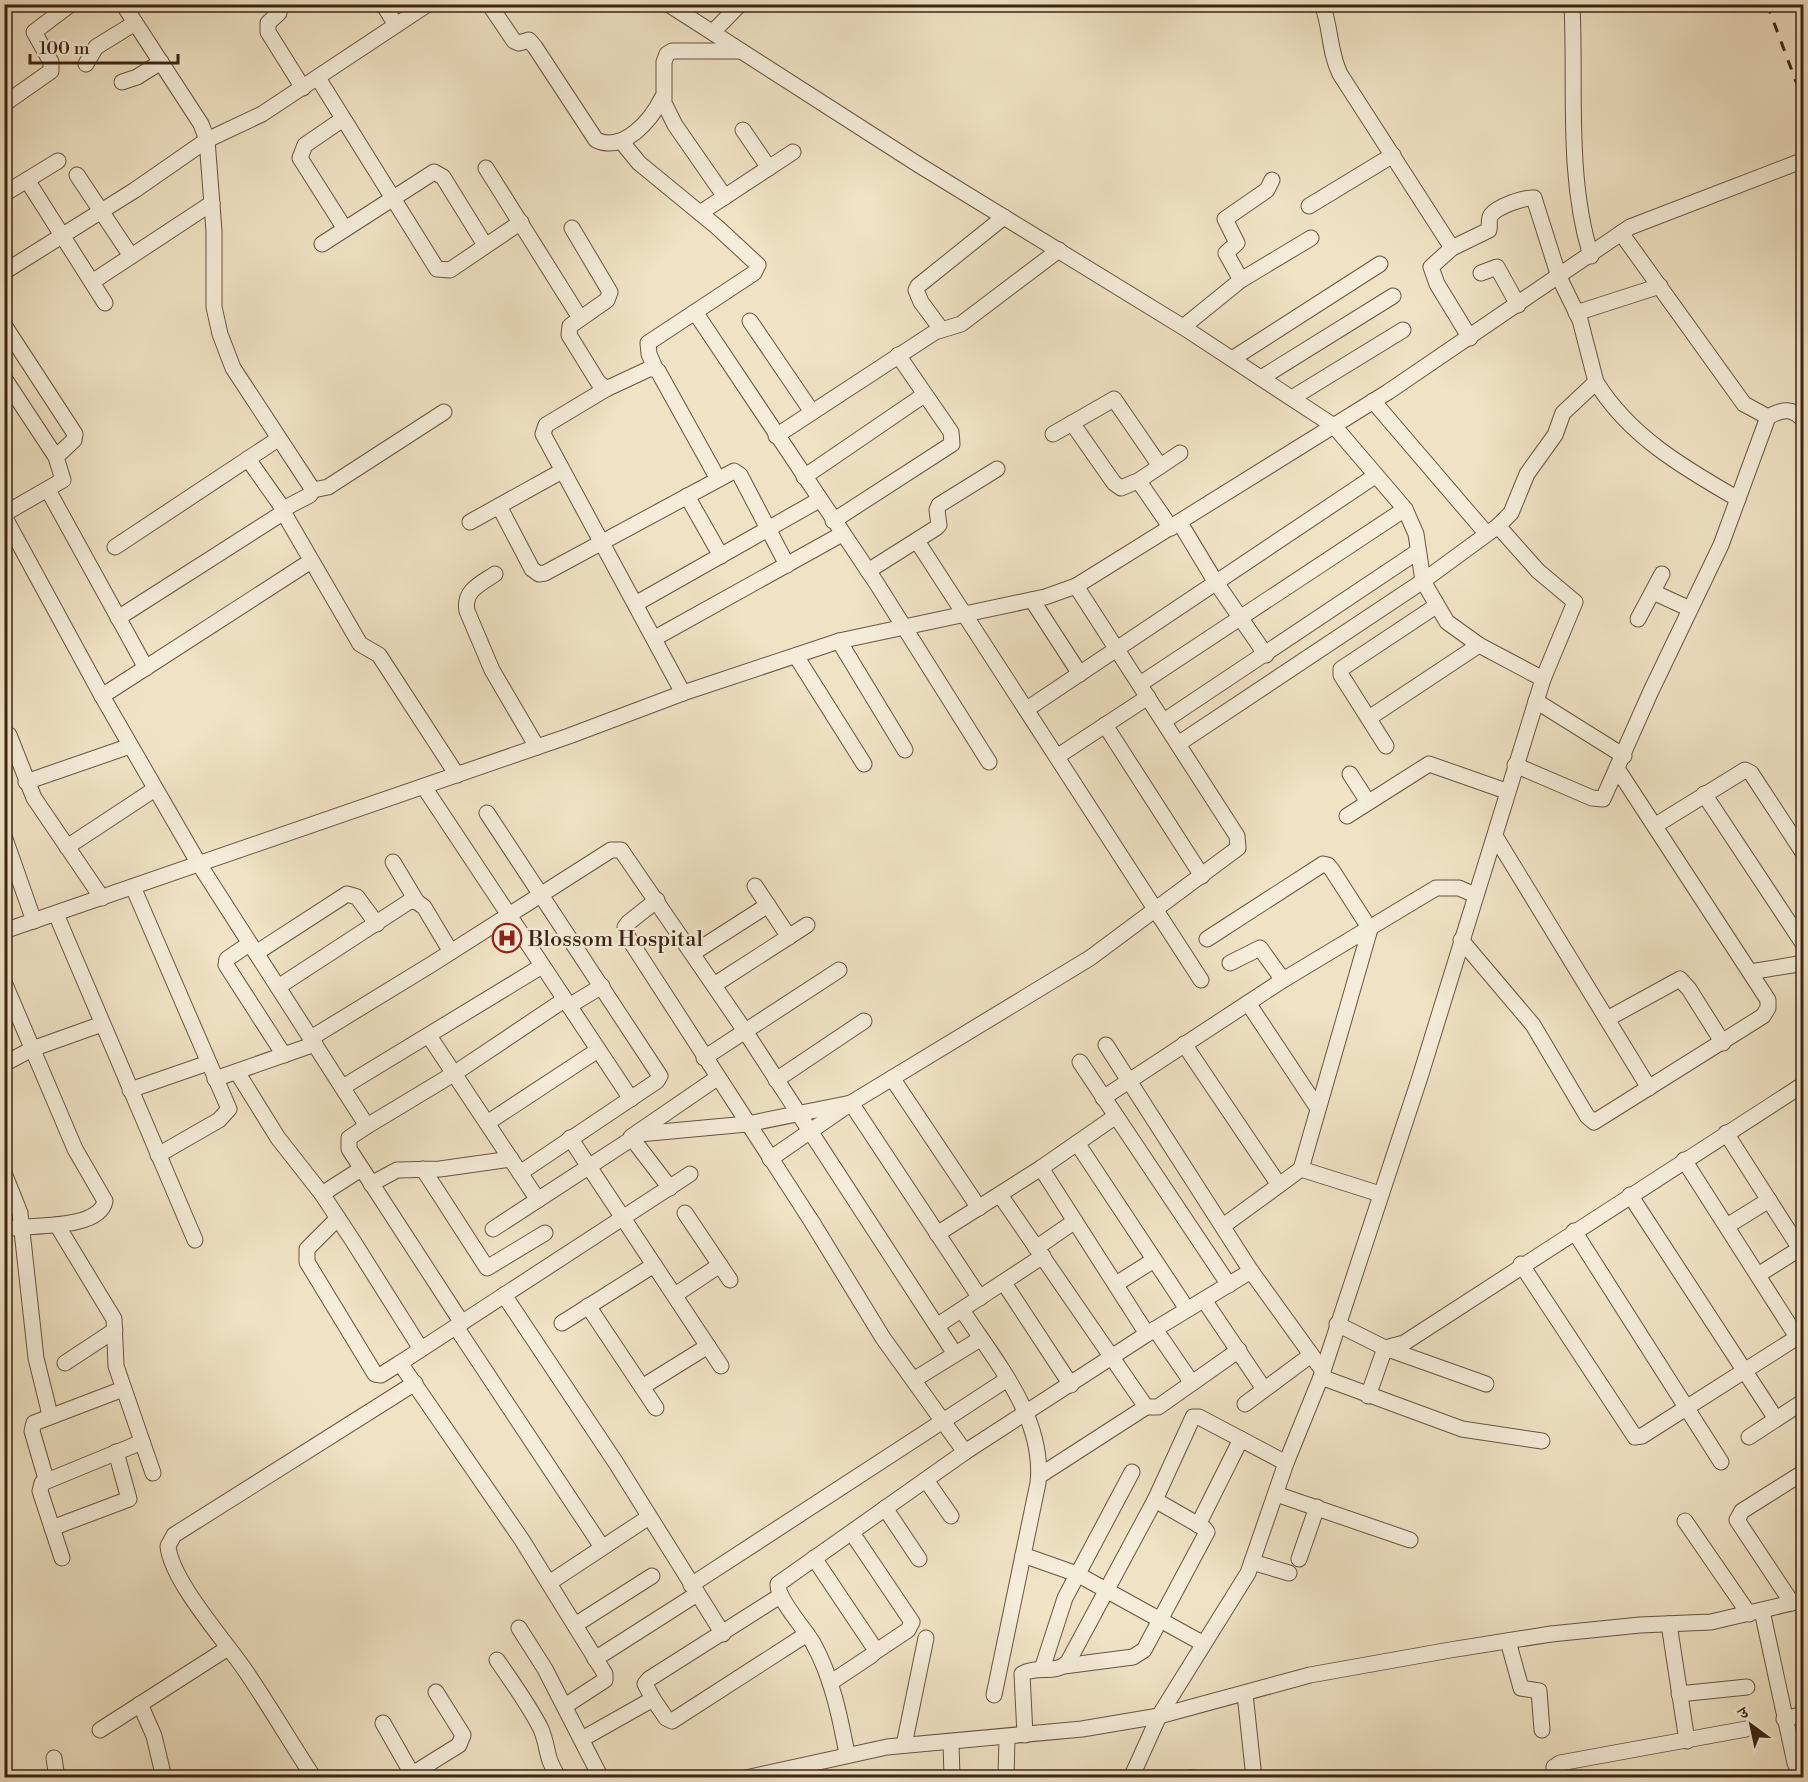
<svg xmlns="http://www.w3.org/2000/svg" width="1808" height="1782" viewBox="0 0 1808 1782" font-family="'Libre Bodoni','Noto Serif Devanagari',serif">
<rect width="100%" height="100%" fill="#f0e2c5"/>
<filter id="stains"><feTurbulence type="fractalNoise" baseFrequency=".00333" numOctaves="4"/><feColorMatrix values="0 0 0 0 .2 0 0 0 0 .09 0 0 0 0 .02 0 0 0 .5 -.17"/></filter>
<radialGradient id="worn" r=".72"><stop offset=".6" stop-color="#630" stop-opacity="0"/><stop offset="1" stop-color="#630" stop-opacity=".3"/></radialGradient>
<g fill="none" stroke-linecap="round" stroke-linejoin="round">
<g stroke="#685440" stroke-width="17">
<g id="minor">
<polyline points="123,4 201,124 207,140 214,231 214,307 220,334 233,368 313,490 310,495 285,508 285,515 360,644 379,655 457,775"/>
<polyline points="383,4 396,25"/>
<path d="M489 4 514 41 519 43 529 40 535 47 596 140C624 153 651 120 662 98"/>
<polyline points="668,4 919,165 1183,327 1334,426 1405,509 1416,534 1423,581 1447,622 1479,645 1543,679 1420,1077 1321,1377 1286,1463 1248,1573 1159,1716 1131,1778"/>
<path d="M1322 4C1331 27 1329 52 1340 74L1452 248"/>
<path d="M1572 4C1576 87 1566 176 1591 256"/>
<polyline points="279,13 268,23 268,32 303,88"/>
<polyline points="713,32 740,4"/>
<polyline points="86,64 96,47 135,23"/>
<polyline points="318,78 437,269 450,270 521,222"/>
<polyline points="122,82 137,77 161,62"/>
<polyline points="4,104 51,71 51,62 34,32 71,4"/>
<polyline points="343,119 305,145 300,158 345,229"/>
<polyline points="743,130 769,168"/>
<polyline points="621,141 639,163 717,227 758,265 754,273 648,343 649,354 655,368"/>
<polyline points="486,168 580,318"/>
<polyline points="77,175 131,256"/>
<polyline points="27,180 105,303"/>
<polyline points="4,194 58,161"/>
<polyline points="725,197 675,125 664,103 664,62 667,54 672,51 741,51"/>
<polyline points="1309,206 1393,155"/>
<polyline points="700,213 793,152"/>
<polyline points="572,228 610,292 607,300 570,326 569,335 598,382 606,389 651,368 658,371 718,479"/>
<polyline points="1621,233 1744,404 1768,417"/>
<polyline points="322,244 434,172 443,177 485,245"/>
<polyline points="4,272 135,190 207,140 262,114 428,4"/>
<polyline points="1481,273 1497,267 1518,305"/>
<polyline points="1241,280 1226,253 1237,243 1225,219 1267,190 1272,180"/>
<polyline points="92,282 212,203"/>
<polyline points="695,312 877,584 989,762"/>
<polyline points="1576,313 1660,286"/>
<polyline points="750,321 812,412"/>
<polyline points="4,325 75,434 74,440 56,457 63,480 4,514"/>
<polyline points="1183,327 1241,280 1311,238"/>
<polyline points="941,329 921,302 916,290 918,286 1004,217"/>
<path d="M1470 338 1437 284 1431 267 1452 248 1489 230C1490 225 1488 219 1491 215 1498 206 1525 197 1534 198L1559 277 1580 320 1596 382C1629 436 1684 468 1738 499"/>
<polyline points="1232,359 1380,264"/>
<polyline points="4,378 56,457"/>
<polyline points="1261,378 1393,296"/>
<polyline points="606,389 546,425 543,434 683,693"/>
<polyline points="1292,398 1403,330"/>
<polyline points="1373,401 1486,533"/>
<polyline points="1072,423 1114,483 1121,488 1135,482 1140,483 1171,528"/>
<polyline points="1053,434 1114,399 1160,466"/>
<polyline points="776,436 935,332 961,324 1059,250"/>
<polyline points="248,459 284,510"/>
<polyline points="804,477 924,395"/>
<polyline points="1138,481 1180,453"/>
<polyline points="48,490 146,668"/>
<polyline points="313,490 328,487 444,412"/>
<polyline points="687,496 721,556"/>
<polyline points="499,506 532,569 539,574 545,573 734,471 740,475 787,565"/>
<polyline points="4,516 102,696 311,561"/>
<polyline points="833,521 952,444 951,432 898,355"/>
<polyline points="470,522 562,471"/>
<polyline points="1180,523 1215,581 1266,655"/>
<polyline points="1498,526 1538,571 1575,602 1543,679"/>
<polyline points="917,541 1201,980"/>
<polyline points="115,547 278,439"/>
<polyline points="868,571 936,528 939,525 937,510 939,505 997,469"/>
<path d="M495 574C480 584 463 591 467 611L492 670 537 747"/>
<polyline points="1653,592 1690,609"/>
<polyline points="1032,600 1080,674"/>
<polyline points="637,603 819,500"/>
<polyline points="118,618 284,512"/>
<polyline points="1638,619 1662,574"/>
<polyline points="655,638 842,534"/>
<polyline points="839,641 905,750"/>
<polyline points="796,656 864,764"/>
<polyline points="1140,684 1405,509"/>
<polyline points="102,696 199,864 367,1126 455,1073 564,1000"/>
<polyline points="1536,701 1624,756"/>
<polyline points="1027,709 1375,476"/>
<polyline points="1369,718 1479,645"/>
<polyline points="1164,721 1417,552"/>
<polyline points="1105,725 1202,876"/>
<polyline points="9,735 34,798 102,898"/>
<polyline points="1178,744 1423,581 1498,526 1511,513 1527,474 1555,435 1563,413 1596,382"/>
<polyline points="1386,746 1341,675 1341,669 1436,606"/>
<polyline points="1058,756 1148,697"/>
<path d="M1515 765 1592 798 1603 799 1651 691 1721 545 1768 417C1782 409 1793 407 1804 421"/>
<polyline points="1350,774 1368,802"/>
<polyline points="26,782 130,746"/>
<polyline points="424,787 631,1099"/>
<polyline points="1704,794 1804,945"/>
<polyline points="487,813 660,1076 657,1081 520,1173"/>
<polyline points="1347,816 1429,764 1506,791"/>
<polyline points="1656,825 1745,770 1751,773 1804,854"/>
<polyline points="4,836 34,921"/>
<polyline points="1495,836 1649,1088"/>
<polyline points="67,847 155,789"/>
<polyline points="393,862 417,902"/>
<polyline points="755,886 789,937"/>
<polyline points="133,887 229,1109 219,1120 158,1155"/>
<path d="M657 900 628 923 625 927 629 939 812 1222 883 1338 965 1452 778 1584C777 1599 805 1629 813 1643 832 1677 840 1717 847 1754"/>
<polyline points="56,914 195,1240"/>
<polyline points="4,931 569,736 683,693 839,641 1045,597 1076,586 1388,392 1630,227 1804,160"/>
<polyline points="1207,939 1323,864 1328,865 1332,870 1370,929 1301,1169"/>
<polyline points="1461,940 1533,1025 1587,1116 1594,1122 1763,1016 1768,1008 1768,1000 1618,770"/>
<polyline points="249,944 227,959 226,965 284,1055"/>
<polyline points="256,953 347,894 357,897 377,924"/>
<polyline points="693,953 768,905"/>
<polyline points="1230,963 1260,948 1283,980"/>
<polyline points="1750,972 1804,963"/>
<path d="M4 982 75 1149 105 1201C99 1231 27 1224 4 1229"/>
<polyline points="714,985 807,925"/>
<polyline points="278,987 410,901 417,902 424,907 451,952"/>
<polyline points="1248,1003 1317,1107"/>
<polyline points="569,1006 602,986"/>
<polyline points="1607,1019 1680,979 1689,989 1723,1043"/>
<polyline points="429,1036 538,1200"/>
<polyline points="311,1038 432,964 611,850 621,850 745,1031 955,1354"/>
<polyline points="1184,1044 1279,1185"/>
<polyline points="1106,1045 1251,1271 1323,1371"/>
<polyline points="704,1058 839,970"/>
<polyline points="1080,1062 1229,1285"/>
<polyline points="4,1064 32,1049 102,1024"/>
<polyline points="237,1072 278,1138 322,1194 353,1241 421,1349"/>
<polyline points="892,1078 979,1208"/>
<polyline points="215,1079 315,1044"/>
<polyline points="776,1080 864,1021"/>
<polyline points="343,1087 542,966"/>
<polyline points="130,1090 208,1063"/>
<polyline points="1103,1098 1283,980 1436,888 1459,888 1475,895"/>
<polyline points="487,1123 598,1050"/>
<polyline points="367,1126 349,1138 349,1149 462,1323"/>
<polyline points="1726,1133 1804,1255"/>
<polyline points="570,1138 721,1366"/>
<polyline points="1077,1143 1187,1309"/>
<polyline points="770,1159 851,1103 1090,958 1238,848 1237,836 1076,586"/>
<polyline points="1684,1160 1797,1337"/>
<polyline points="1041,1168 1147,1334"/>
<polyline points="423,1169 487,1268 545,1233"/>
<polyline points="4,1173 20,1213 36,1358 50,1415"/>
<polyline points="371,1184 397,1170 440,1169 511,1159"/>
<polyline points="670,1188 631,1137 717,1078"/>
<polyline points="322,1194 361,1169"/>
<polyline points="1000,1195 1146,1407 1158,1407 1239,1350"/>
<polyline points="1630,1195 1776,1419"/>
<polyline points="685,1213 730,1280"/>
<polyline points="338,1218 307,1249 307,1262 375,1374 381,1375 400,1363"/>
<polyline points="57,1225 114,1319 116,1366 153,1473"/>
<polyline points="1223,1226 1301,1169 1380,1194"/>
<polyline points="1727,1226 1769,1200"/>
<polyline points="493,1229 639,1134 747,1124 851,1103 980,1298"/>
<polyline points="1574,1231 1721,1462"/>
<polyline points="937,1234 1041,1168 1116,1116"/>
<polyline points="1036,1248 1075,1221"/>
<polyline points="1521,1264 1635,1437 1642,1436 1804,1333"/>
<polyline points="1758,1275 1804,1246"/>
<polyline points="1004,1283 1071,1385"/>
<polyline points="1116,1284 1154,1260"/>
<polyline points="504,1295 616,1463 723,1634"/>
<polyline points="675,1295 720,1265"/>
<polyline points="1204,1300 1264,1389"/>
<polyline points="588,1306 656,1408"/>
<path d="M962 1310C995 1361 1045 1418 1038 1483L994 1695"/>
<polyline points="562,1323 654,1265"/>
<polyline points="1337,1324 1385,1348 1404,1343 1804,1084"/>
<polyline points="938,1325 1043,1256"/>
<polyline points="456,1327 602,1547"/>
<polyline points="1155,1329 1192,1383"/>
<polyline points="65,1363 115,1330"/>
<polyline points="1321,1377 1462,1429 1542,1441"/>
<polyline points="915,1379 980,1339"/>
<polyline points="642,1387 708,1346"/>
<polyline points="1368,1396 1385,1348 1486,1384"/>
<polyline points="1245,1404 1311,1355"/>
<polyline points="1749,1437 1804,1401"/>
<polyline points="965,1452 1147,1334 1251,1271"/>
<polyline points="1039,1476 1146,1407"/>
<polyline points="46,1479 32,1431 34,1423 123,1389"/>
<polyline points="926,1480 951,1516"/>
<polyline points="1276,1494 1410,1540"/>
<polyline points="885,1508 919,1559"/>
<polyline points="1685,1521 1749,1614"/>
<polyline points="1198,1525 1241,1439"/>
<polyline points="52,1528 129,1499 116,1452"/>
<polyline points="852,1533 912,1622 908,1630 875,1652"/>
<polyline points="1023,1555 1077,1574 1202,1643"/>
<polyline points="62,1558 40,1491 42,1483 142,1442"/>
<polyline points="814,1558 875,1649 872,1655 830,1683"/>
<polyline points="1299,1559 1317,1507"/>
<polyline points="1252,1562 1289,1573"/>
<polyline points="549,1583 649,1517"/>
<polyline points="691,1585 1006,1380"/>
<polyline points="1792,1603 1737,1520 1742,1511 1804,1472"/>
<polyline points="1762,1611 1795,1763 1802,1778"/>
<polyline points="1669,1624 1687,1741"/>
<polyline points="575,1625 652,1576"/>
<polyline points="519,1628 545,1669 601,1778"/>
<polyline points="1508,1641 1521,1688 1539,1691 1542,1730"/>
<polyline points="595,1659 697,1594"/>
<path d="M497 1660C512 1682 529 1705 541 1729 549 1748 545 1758 559 1778"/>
<polyline points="1064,1666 1133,1657 1144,1650 1207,1532 1204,1528 1155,1500"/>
<polyline points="1042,1669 1065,1598 1132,1472"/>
<polyline points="1245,1694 1254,1778"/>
<polyline points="1679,1694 1747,1687"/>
<polyline points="653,1699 666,1718 672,1721 807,1634"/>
<polyline points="140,1704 154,1736 164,1778"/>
<polyline points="565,1706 605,1680 605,1674 522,1540 400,1363 690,1174"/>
<polyline points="1784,1719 1804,1714"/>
<polyline points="383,1723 412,1774"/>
<polyline points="100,1730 228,1648"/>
<path d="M1025 1735 1022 1674C1036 1665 1056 1675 1068 1662L1155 1500 1193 1417H1199L1286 1463"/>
<polyline points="582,1739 653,1699 645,1684 649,1679 780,1596"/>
<polyline points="951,1742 952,1778"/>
<polyline points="904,1745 926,1638"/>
<polyline points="54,1758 57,1778"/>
<path d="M314 1778C291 1743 270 1707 247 1673 227 1643 171 1581 168 1546L174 1535 415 1383"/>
<polyline points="406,1778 459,1745 463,1735 436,1692"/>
<polyline points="746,1778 887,1747 1082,1729 1159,1716 1310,1675 1450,1650 1551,1634 1640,1625 1711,1622 1804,1600"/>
<polyline points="1006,1778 1007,1737"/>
<polyline points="1189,1778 1193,1778"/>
<polyline points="1555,1778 1554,1767 1560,1763 1746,1729"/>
</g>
</g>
<use href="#minor" stroke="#f5ecd9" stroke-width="15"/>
<polyline stroke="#3b2414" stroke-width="3" stroke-dasharray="10 10" stroke-linecap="butt" points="1767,4 1804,103"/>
</g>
<defs>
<g id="hospital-ring" transform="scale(1.5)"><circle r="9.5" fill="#f5ecd9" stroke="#8f2418" stroke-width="1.5"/><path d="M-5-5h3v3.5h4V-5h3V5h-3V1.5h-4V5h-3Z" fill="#8f2418"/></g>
</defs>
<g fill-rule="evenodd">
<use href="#hospital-ring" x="507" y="938"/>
</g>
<g text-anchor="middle" stroke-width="4.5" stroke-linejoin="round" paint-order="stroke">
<g font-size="22" fill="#3b2414" stroke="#f5ecd9" text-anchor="start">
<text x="528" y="946">Blossom Hospital</text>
</g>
</g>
<rect width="1808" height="1782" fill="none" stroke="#f0e2c5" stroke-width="24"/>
<rect x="6" y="6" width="1796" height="1770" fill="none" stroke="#3b2414" stroke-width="3"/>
<rect x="12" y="12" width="1784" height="1758" fill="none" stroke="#3b2414" stroke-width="1.5"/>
<g transform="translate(1751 1725) rotate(327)" stroke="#f5ecd9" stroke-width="4.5" paint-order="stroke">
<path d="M0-4.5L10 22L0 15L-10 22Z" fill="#3b2414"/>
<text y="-9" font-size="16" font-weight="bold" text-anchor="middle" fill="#3b2414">उ</text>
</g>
<path d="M30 54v9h148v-9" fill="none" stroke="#3b2414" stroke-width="3"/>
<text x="39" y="54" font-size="18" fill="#3b2414" stroke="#f5ecd9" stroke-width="4.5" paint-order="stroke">100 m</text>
<rect width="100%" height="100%" filter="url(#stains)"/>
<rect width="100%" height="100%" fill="url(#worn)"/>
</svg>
